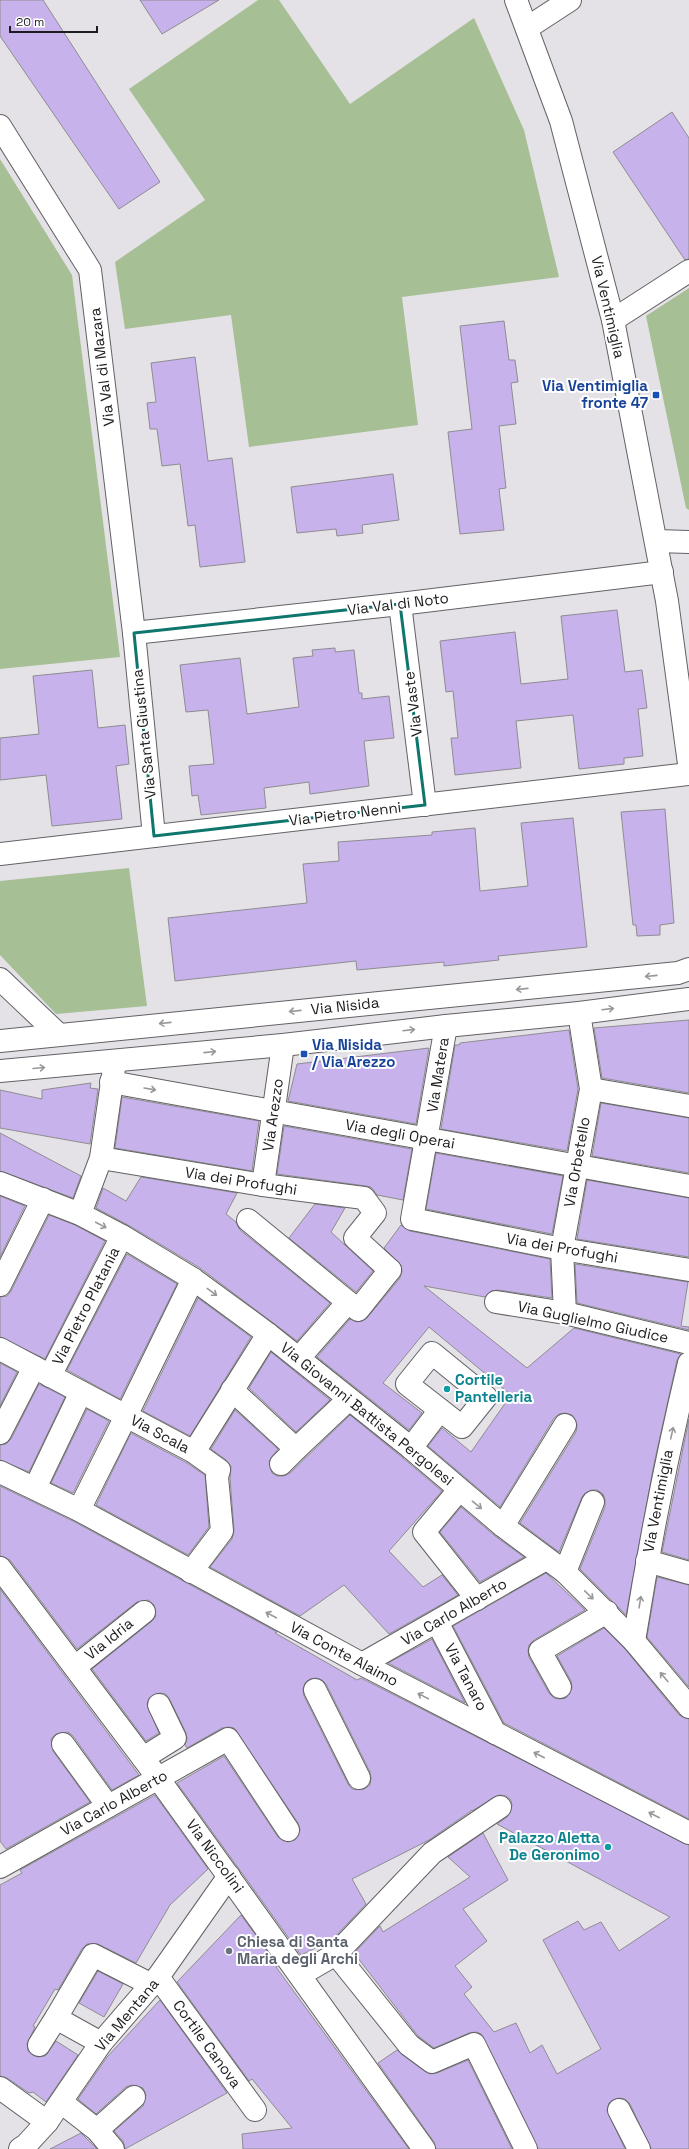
<svg xmlns="http://www.w3.org/2000/svg" width="689" height="2149" viewBox="0 0 689 2149" font-family="'Space Grotesk',sans-serif">
<rect width="100%" height="100%" fill="#e4e2e7"/>
<g fill="#a7bf94">
<polygon points="258,0 279,0 350,104 474,18 524,130 559,277 402,297 418,425 249,447 231,315 125,329 115,262 205,200 129,89"/>
<polygon points="0,159 72,275 120,657 0,669"/>
<polygon points="689,288 689,510 686,508 646,316"/>
<polygon points="129,868 147,1006 56,1014 0,955 0,881"/>
</g>
<g fill="#c8b2ec" stroke="#8e8c91" fill-rule="evenodd">
<polygon points="0,0 43,0 160,182 119,209 0,36"/>
<polygon points="140,0 219,0 162,34"/>
<polygon points="672,112 689,138 689,259 685,260 613,152"/>
<polygon points="504,321 509,360 515,360 518,382 511,383 516,424 499,426 506,488 499,489 504,530 460,534 448,432 472,429 460,326"/>
<polygon points="195,357 208,461 232,458 245,562 200,567 195,525 188,526 180,464 162,466 157,429 150,429 147,403 156,402 151,363"/>
<polygon points="393,474 399,520 362,525 363,533 337,536 336,529 297,533 291,487"/>
<polygon points="617,610 625,672 642,670 647,708 638,709 643,756 624,758 624,764 579,769 573,715 516,721 521,768 455,775 451,738 458,738 453,691 446,692 440,641 515,632 521,684 568,679 561,616"/>
<polygon points="335,648 335,652 354,650 359,693 362,693 362,699 389,696 394,738 364,741 369,786 310,794 309,782 264,788 266,808 201,815 198,795 192,796 189,766 214,764 208,710 186,712 180,665 240,658 247,714 299,707 293,658 313,656 312,650"/>
<polygon points="92,670 98,728 125,725 129,764 116,766 122,819 52,826 46,775 0,780 0,738 39,734 33,676"/>
<polygon points="665,809 674,923 660,925 660,935 637,936 636,925 633,925 621,812"/>
<polygon points="573,818 587,947 498,956 499,960 444,966 444,962 357,970 356,961 175,981 168,918 307,903 303,864 339,861 338,842 432,835 432,832 475,828 480,891 528,886 521,823"/>
<polygon points="689,1020 689,1093 602,1078 594,1028"/>
<polygon points="569,1030 578,1089 567,1151 441,1129 455,1045 459,1045 460,1043"/>
<polygon points="429,1048 416,1124 288,1101 297,1064"/>
<polygon points="91,1083 90,1088 98,1089 90,1144 0,1128 0,1090 42,1099 42,1090"/>
<polygon points="122,1097 259,1121 252,1171 115,1148"/>
<polygon points="601,1103 689,1118 689,1173 592,1156"/>
<polygon points="284,1126 412,1149 403,1200 377,1195 371,1187 366,1186 277,1174"/>
<polygon points="0,1133 81,1176 73,1198 0,1171"/>
<polygon points="436,1153 563,1176 552,1234 426,1209"/>
<polygon points="141,1177 237,1193 226,1214 236,1222 240,1230 330,1303 297,1341 200,1268 128,1225 96,1208 103,1188 126,1201"/>
<polygon points="587,1180 689,1198 689,1257 577,1239"/>
<polygon points="0,1196 25,1206 0,1257"/>
<polygon points="315,1204 345,1208 331,1232 373,1271 356,1292 289,1238"/>
<polygon points="49,1215 75,1225 105,1241 45,1359 0,1337 0,1297 7,1296 11,1291"/>
<polygon points="401,1225 410,1231 550,1259 552,1298 498,1290 491,1291 485,1297 424,1286 527,1368 574,1328 681,1354 677,1360 654,1464 626,1615 580,1569 605,1507 605,1500 603,1494 597,1490 591,1490 582,1497 559,1552 520,1523 576,1432 577,1425 572,1415 565,1413 559,1414 554,1418 500,1507 428,1446 442,1428 471,1452 511,1395 429,1327 383,1383 422,1413 409,1430 317,1357 350,1319 357,1322 367,1318 400,1278 402,1271 401,1265 384,1248"/>
<polygon points="127,1254 177,1284 120,1399 67,1370"/>
<polygon points="575,1264 688,1282 681,1326 689,1327 689,1330 577,1303"/>
<polygon points="198,1298 251,1337 190,1436 143,1411"/>
<polygon points="271,1352 330,1400 296,1432 249,1388"/>
<polygon points="0,1363 17,1372 0,1406"/>
<polygon points="39,1384 65,1397 29,1472 0,1460 0,1445 6,1444 11,1439"/>
<polygon points="87,1409 109,1421 73,1493 51,1483"/>
<polygon points="235,1410 278,1449 269,1461 272,1473 277,1476 284,1476 290,1473 350,1415 403,1458 442,1491 389,1551 423,1587 442,1575 458,1595 389,1634 344,1585 300,1616 210,1567 232,1539 234,1530 230,1478 231,1466 226,1460 211,1449"/>
<polygon points="689,1419 689,1560 662,1552"/>
<polygon points="131,1433 187,1463 205,1475 209,1527 188,1555 96,1505"/>
<path d="M0 1486 73 1521 277 1632 275 1633 357 1680 361 1678 689 1845V2149H651L630 2104 625 2099 619 2098 609 2103 607 2110 625 2149H538L481 2034 476 2032 469 2033 434 2048 418 2036 354 1953 380 1926 383 1932 470 1877 448 1857 483 1833 508 1880 463 1909 487 1941 455 1966 472 1987 464 1994 494 2032 516 2023 530 2053 542 2045 557 2074 601 2049 543 1940 578 1921 584 1930 601 1922 619 1951 670 1917 497 1824 507 1817 512 1806 511 1800 506 1796 499 1795 472 1811 471 1810V1811L429 1840 352 1879 366 1904 332 1940 301 1955 177 1783 224 1756 278 1837 288 1842 295 1840 300 1830 298 1823 234 1728 228 1727 222 1728 187 1748 185 1745 187 1739 186 1733 170 1700 166 1694 160 1693 149 1698 147 1704 159 1733 146 1741 92 1669 152 1621 156 1616 154 1605 148 1600 137 1602 77 1649 10 1560 0 1556ZM316 1678 322 1680 326 1684 370 1772 371 1778 370 1785 364 1789H352L348 1784 304 1696 303 1689 305 1683 310 1679Z"/>
<polygon points="461,1507 495,1536 524,1557 480,1582 440,1532"/>
<polygon points="546,1573 585,1610 534,1640 529,1645 528,1651 529,1657 549,1693 554,1698 560,1699 566,1698 572,1688 571,1681 557,1656 604,1628 625,1649 679,1715 689,1719 689,1819 504,1723 453,1626"/>
<polygon points="657,1577 689,1585 689,1687 647,1637"/>
<polygon points="0,1589 139,1775 112,1790 73,1736 68,1732 56,1734 51,1739 53,1751 90,1802 6,1849 0,1841"/>
<polygon points="432,1639 465,1703 388,1663"/>
<polygon points="155,1795 208,1869 170,1905 136,1963 98,1944 87,1944 82,1949 58,1990 55,1989 33,2026 35,2027 27,2044 28,2051 38,2057 45,2056 56,2041 78,2055 46,2102 33,2092 29,2093 7,2078 0,2076 0,1885 22,1873 20,1870"/>
<polygon points="241,1915 278,1966 276,1967 409,2149 243,2149 242,2134 292,2128 252,2079 249,2081 177,1982"/>
<polygon points="98,1971 123,1984 104,2017 79,2003"/>
<polygon points="160,2000 227,2093 125,2149 123,2141 114,2131 143,2106 146,2095 143,2088 132,2085 126,2087 96,2114 78,2099 107,2057"/>
<polygon points="397,2050 430,2074 437,2073 468,2060 512,2149 436,2149 434,2142 378,2063"/>
<polygon points="81,2133 97,2149 50,2149"/>
</g>
<g fill="none" stroke-linecap="round" stroke-linejoin="round">
<g stroke="#626165" stroke-width="24">
<g id="pedestrian">
<polyline points="263,1185 364,1198 375,1213 355,1238 390,1270"/>
<polyline points="35,1488 81,1392"/>
<polyline points="79,1510 126,1416"/>
<polyline points="315,1690 359,1778"/>
</g>
</g>
<g stroke="#626165" stroke-width="24">
<g id="minor">
<polyline points="527,28 570,0"/>
<polyline points="0,126 90,270 134,633 154,836"/>
<polyline points="613,320 689,271"/>
<polyline points="656,541 689,542"/>
<polyline points="400,604 425,805"/>
<polyline points="134,633 400,604 662,572"/>
<polyline points="0,854 689,774"/>
<polyline points="0,979 58,1034"/>
<polyline points="446,1026 412,1219 562,1249 689,1270"/>
<polyline points="111,1082 689,1186"/>
<polyline points="591,1089 689,1106"/>
<polyline points="101,1158 263,1185 283,1045"/>
<polyline points="0,1183 80,1214 122,1236 193,1279 268,1334 411,1448 503,1526 565,1572 634,1641 689,1707"/>
<polyline points="80,1214 101,1158 114,1068"/>
<polyline points="248,1220 348,1302"/>
<polyline points="0,1285 43,1199"/>
<polyline points="496,1302 565,1313 689,1343"/>
<polyline points="565,1313 562,1249 591,1089 579,1013"/>
<polyline points="0,1349 194,1452 219,1470 217,1477 222,1531 191,1572"/>
<polygon points="432,1353 486,1397 462,1427 407,1384"/>
<polyline points="299,1358 348,1302 358,1310 390,1270"/>
<polyline points="50,1376 122,1236"/>
<polyline points="232,1390 296,1449 349,1399"/>
<polyline points="126,1416 193,1279"/>
<polyline points="0,1433 34,1367"/>
<polyline points="411,1448 440,1410"/>
<polyline points="194,1452 268,1334"/>
<polyline points="281,1464 296,1449"/>
<polyline points="459,1490 424,1532 477,1599"/>
<polyline points="503,1526 565,1425"/>
<polyline points="647,1561 689,1573"/>
<polyline points="565,1572 593,1502"/>
<polyline points="437,1622 495,1733"/>
<path d="M634 1641C649 1547 667 1455 689 1363"/>
<polyline points="362,1664 546,1559"/>
<polyline points="75,1667 144,1612"/>
<polyline points="560,1687 540,1651 607,1612"/>
<polyline points="63,1744 108,1806"/>
<polyline points="143,1758 175,1738 159,1705"/>
<polyline points="0,1867 228,1739 288,1830"/>
<polyline points="336,1954 409,2045 432,2062 474,2044 526,2149"/>
<polyline points="300,1975 336,1954 432,1853 500,1807"/>
<polyline points="158,1977 255,2110"/>
<polyline points="101,2043 56,2018 93,1955 152,1985"/>
<polyline points="39,2045 56,2018"/>
<polyline points="0,2088 47,2122"/>
<polyline points="61,2102 97,2130 113,2149"/>
<polyline points="619,2110 639,2149"/>
<polyline points="97,2130 134,2097"/>
<polyline points="20,2149 26,2145 47,2122 101,2043 158,1977 229,1876"/>
</g>
</g>
<g stroke="#626165" stroke-width="24">
<polyline id="tertiary" points="0,1568 158,1778 424,2149"/>
</g>
<g stroke="#626165" stroke-width="24">
<g id="secondary">
<polyline points="516,0 561,121 613,320 667,601 689,764"/>
<polyline points="0,1041 678,973 689,969"/>
<polyline points="0,1071 283,1045 446,1026 579,1013 689,999"/>
<polyline points="0,1472 79,1510 362,1664 689,1833"/>
</g>
</g>
<use href="#pedestrian" stroke="#fff" stroke-width="22"/>
<use href="#minor" stroke="#fff" stroke-width="22"/>
<use href="#tertiary" stroke="#fff" stroke-width="22"/>
<use href="#secondary" stroke="#fff" stroke-width="22"/>
</g>
<defs><path id="oneway-shaft" d="M-6 0H5M1.5-3L5.5 0L1.5 3" fill="none" stroke-width="1.6" stroke-linecap="round" stroke-linejoin="round"/></defs>
<g stroke="#999899">
<use href="#oneway-shaft" transform="translate(651 976) rotate(174)"/>
<use href="#oneway-shaft" transform="translate(522 989) rotate(174)"/>
<use href="#oneway-shaft" transform="translate(608 1009) rotate(-7)"/>
<use href="#oneway-shaft" transform="translate(295 1011) rotate(174)"/>
<use href="#oneway-shaft" transform="translate(165 1023) rotate(174)"/>
<use href="#oneway-shaft" transform="translate(409 1030) rotate(-7)"/>
<use href="#oneway-shaft" transform="translate(210 1052) rotate(-6)"/>
<use href="#oneway-shaft" transform="translate(39 1068) rotate(-5)"/>
<use href="#oneway-shaft" transform="translate(150 1089) rotate(10)"/>
<use href="#oneway-shaft" transform="translate(101 1225) rotate(28)"/>
<use href="#oneway-shaft" transform="translate(212 1292) rotate(36)"/>
<use href="#oneway-shaft" transform="translate(672 1433) rotate(-77)"/>
<use href="#oneway-shaft" transform="translate(477 1505) rotate(39)"/>
<use href="#oneway-shaft" transform="translate(589 1595) rotate(44)"/>
<use href="#oneway-shaft" transform="translate(640 1602) rotate(-81)"/>
<use href="#oneway-shaft" transform="translate(271 1615) rotate(-152)"/>
<use href="#oneway-shaft" transform="translate(664 1677) rotate(-130)"/>
<use href="#oneway-shaft" transform="translate(423 1696) rotate(-152)"/>
<use href="#oneway-shaft" transform="translate(539 1755) rotate(-153)"/>
<use href="#oneway-shaft" transform="translate(654 1815) rotate(-153)"/>
</g>
<path fill="none" stroke="#0f766e" stroke-width="3" stroke-linejoin="round" d="M400 604 425 805 154 836 134 633Z"/>
<g fill="#1a4fb4" stroke="#fff" stroke-width="1.5">
<rect x="652" y="391" width="8" height="8" rx="2"/>
<rect x="300" y="1050" width="8" height="8" rx="2"/>
</g>
<g fill="#0f9aa8" stroke="#fff" stroke-width="1.5">
<circle cx="447" cy="1389" r="4"/>
<circle cx="608" cy="1847" r="4"/>
</g>
<circle fill="#6b7280" stroke="#fff" stroke-width="1.5" cx="229" cy="1951" r="4"/>
<g text-anchor="middle" stroke-width="4" stroke-linejoin="round" paint-order="stroke">
<g font-size="15" fill="#1c1b1d" stroke="#fff">
<text transform="translate(608 307) rotate(77)" y="5">Via Ventimiglia</text>
<text transform="translate(102 367) rotate(-97)" y="5">Via Val di Mazara</text>
<text transform="translate(398 604) rotate(-7)" y="5">Via Val di Noto</text>
<text transform="translate(413 704) rotate(-97)" y="5">Via Vaste</text>
<text transform="translate(144 734) rotate(-96)" y="5">Via Santa Giustina</text>
<text transform="translate(345 814) rotate(-7)" y="5">Via Pietro Nenni</text>
<text transform="translate(345 1006) rotate(-6)" y="5">Via Nisida</text>
<text transform="translate(438 1075) rotate(-81)" y="5">Via Matera</text>
<text transform="translate(273 1115) rotate(-82)" y="5">Via Arezzo</text>
<text transform="translate(400 1134) rotate(10)" y="5">Via degli Operai</text>
<text transform="translate(577 1162) rotate(-80)" y="5">Via Orbetello</text>
<text transform="translate(241 1181) rotate(9)" y="5">Via dei Profughi</text>
<text transform="translate(562 1248) rotate(10)" y="5">Via dei Profughi</text>
<text transform="translate(86 1306) rotate(-63)" y="5">Via Pietro Platania</text>
<text transform="translate(593 1322) rotate(12)" y="5">Via Guglielmo Giudice</text>
<text transform="translate(367 1414) rotate(39)" y="5">Via Giovanni Battista Pergolesi</text>
<text transform="translate(160 1434) rotate(28)" y="5">Via Scala</text>
<text transform="translate(658 1501) rotate(-79)" y="5">Via Ventimiglia</text>
<text transform="translate(454 1612) rotate(-30)" y="5">Via Carlo Alberto</text>
<text transform="translate(109 1639) rotate(-39)" y="5">Via Idria</text>
<text transform="translate(344 1654) rotate(28)" y="5">Via Conte Alaimo</text>
<text transform="translate(466 1677) rotate(62)" y="5">Via Tanaro</text>
<text transform="translate(114 1803) rotate(-29)" y="5">Via Carlo Alberto</text>
<text transform="translate(215 1856) rotate(54)" y="5">Via Niccolini</text>
<text transform="translate(127 2015) rotate(-50)" y="5">Via Mentana</text>
<text transform="translate(207 2044) rotate(54)" y="5">Cortile Canova</text>
</g>
<g font-size="15" font-weight="bold" fill="#164399" stroke="#fff" text-anchor="end">
<text x="648" y="391">Via Ventimiglia<tspan x="648" dy="17">fronte 47</tspan></text>
<text x="312" y="1050" text-anchor="start">Via Nisida<tspan x="312" dy="17">/ Via Arezzo</tspan></text>
</g>
<g font-size="15" font-weight="bold" fill="#0d838f" stroke="#fff" text-anchor="start">
<text x="455" y="1385">Cortile<tspan x="455" dy="17">Pantelleria</tspan></text>
<text x="600" y="1843" text-anchor="end">Palazzo Aletta<tspan x="600" dy="17">De Geronimo</tspan></text>
</g>
<g font-size="15" font-weight="bold" fill="#5b616d" stroke="#fff" text-anchor="start">
<text x="237" y="1947">Chiesa di Santa<tspan x="237" dy="17">Maria degli Archi</tspan></text>
</g>
</g>
<path d="M10 26v6h87v-6" fill="none" stroke="#1c1b1d" stroke-width="2"/>
<text x="16" y="26" font-size="12" fill="#1c1b1d" stroke="#ffffff" stroke-width="3" paint-order="stroke">20 m</text>
</svg>
